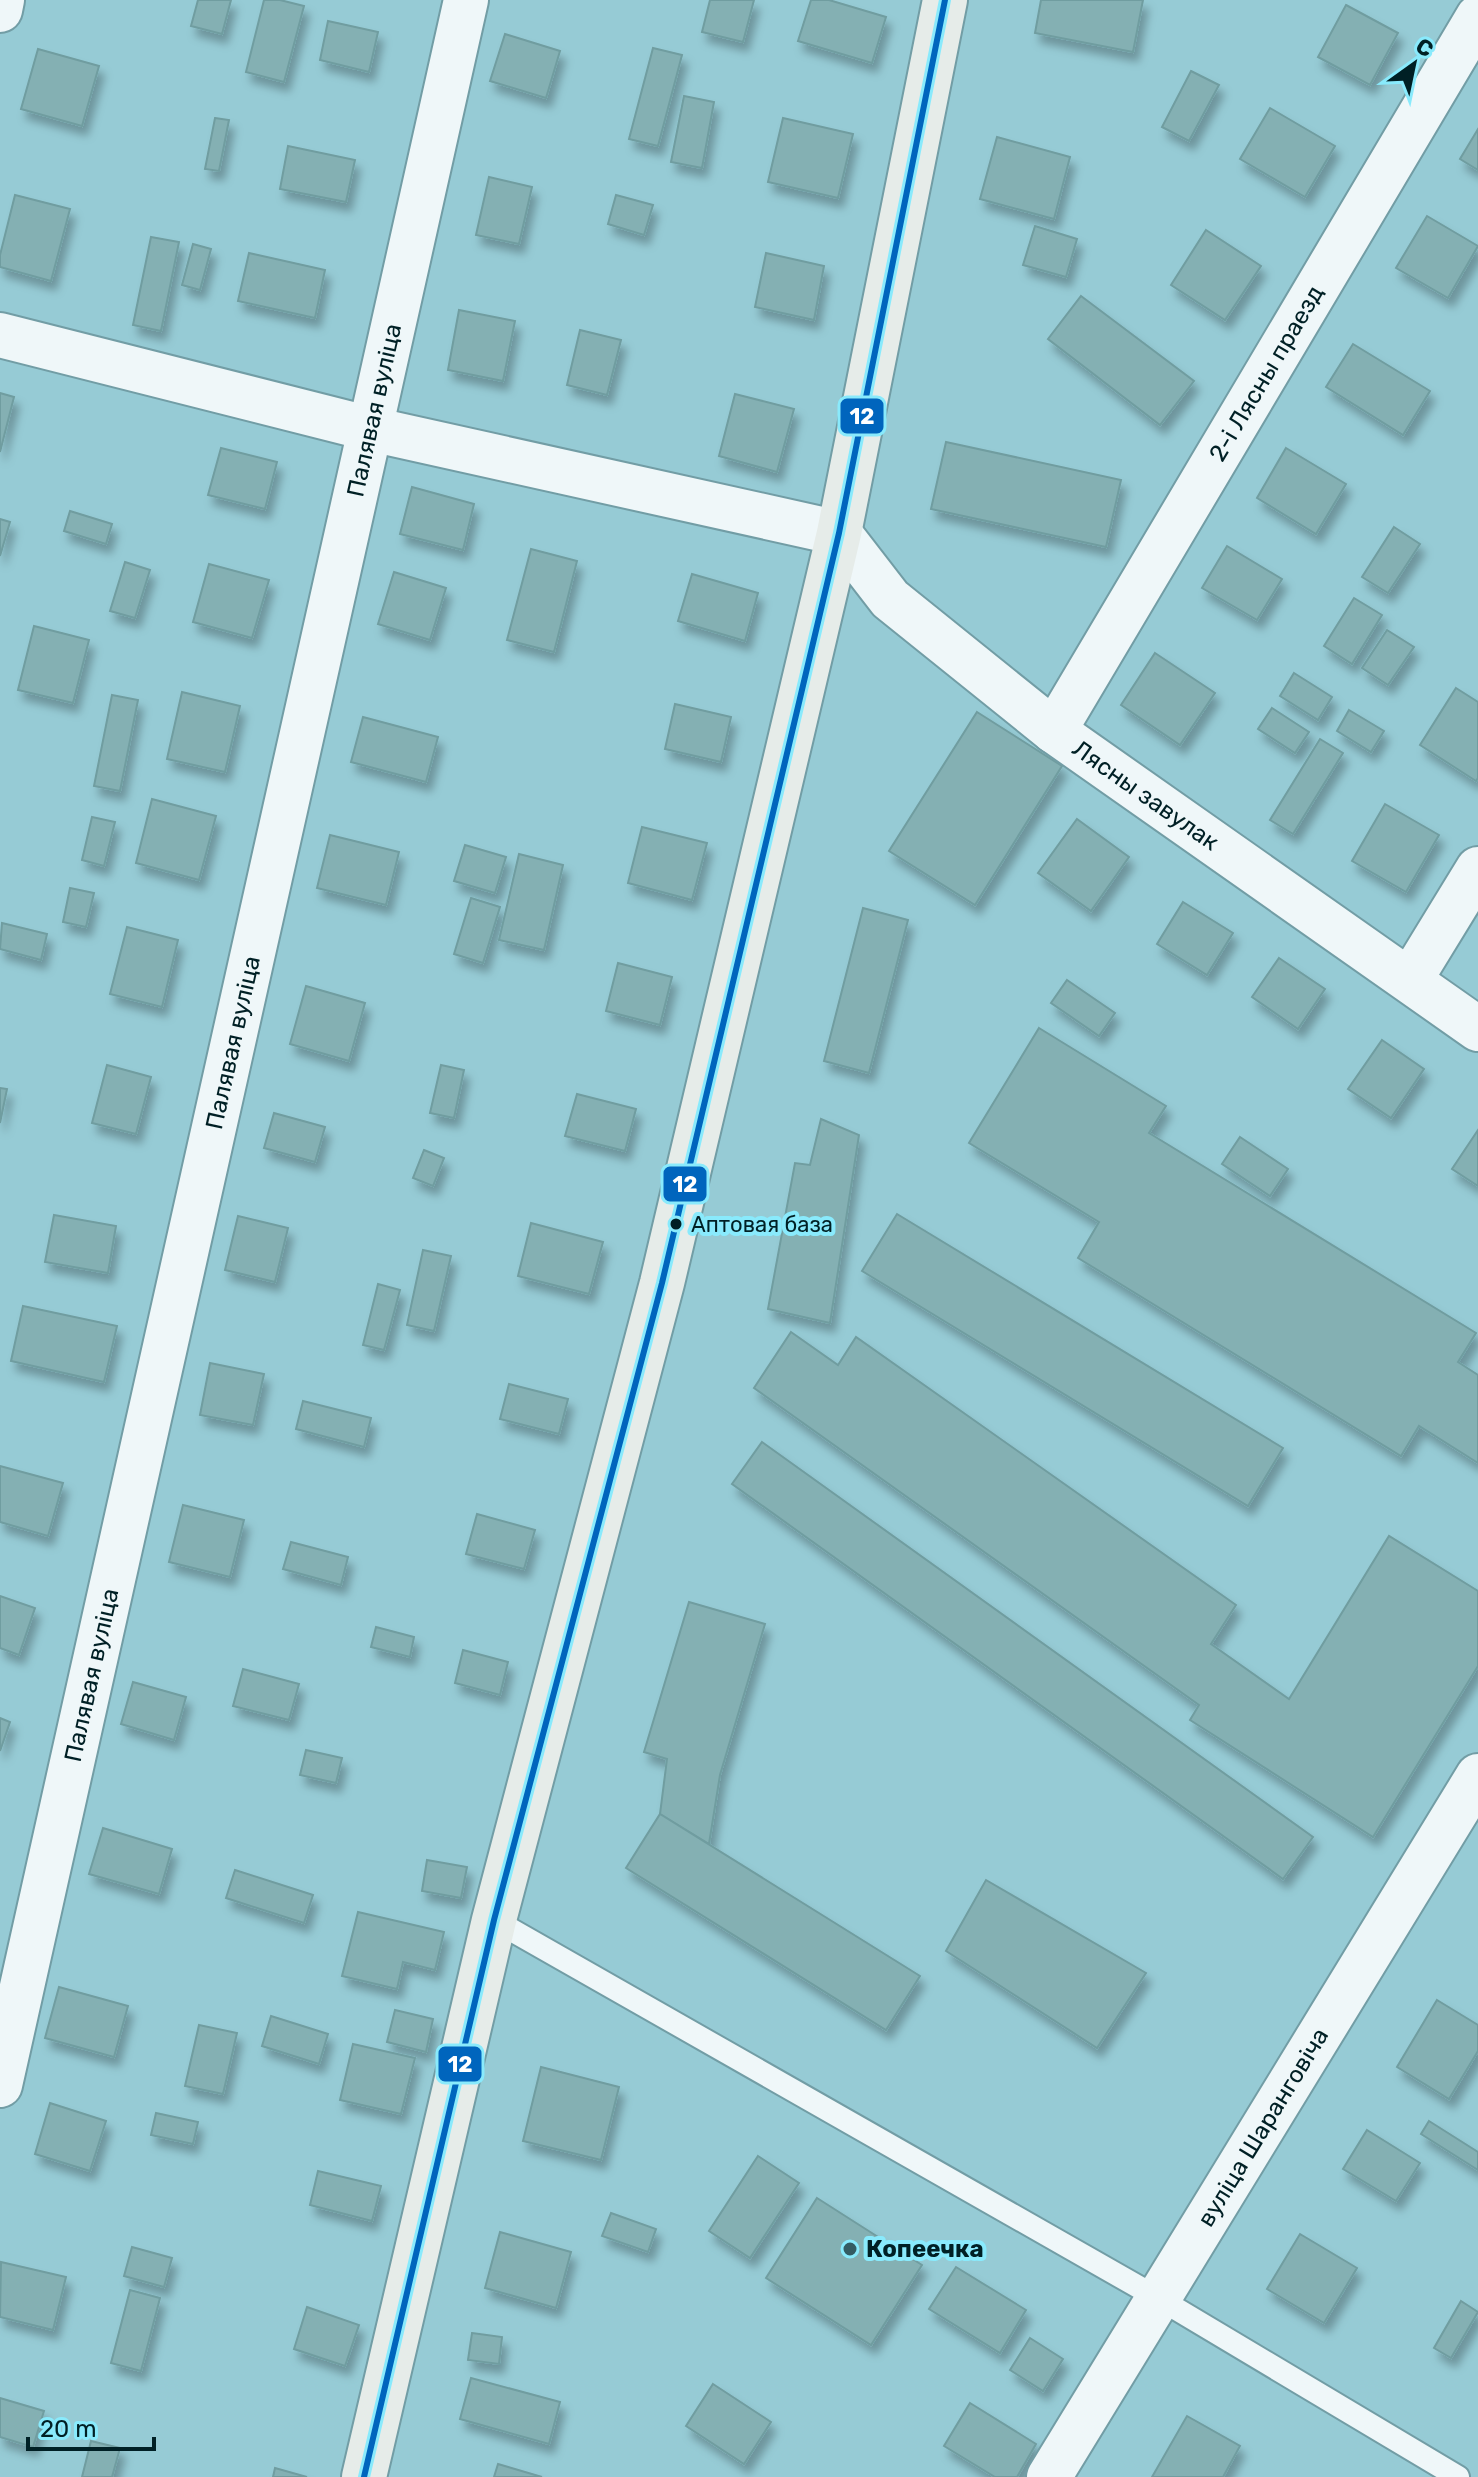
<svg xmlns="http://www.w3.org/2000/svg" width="1478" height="2477" viewBox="0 0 1478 2477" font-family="Rubik,sans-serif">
<defs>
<filter id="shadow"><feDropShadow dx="5" dy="9" stdDeviation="4" flood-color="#0004"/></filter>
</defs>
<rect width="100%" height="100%" fill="#96cbd5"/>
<g fill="#84b0b3" stroke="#709da0" stroke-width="2" filter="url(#shadow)">
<polygon points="198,0 231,0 222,34 191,26"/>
<polygon points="264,0 280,0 304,6 284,82 246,72"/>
<polygon points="710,0 754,0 743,42 702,32"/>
<polygon points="811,0 829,0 886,17 872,63 798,41"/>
<polygon points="1041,0 1143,0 1133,52 1035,33"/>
<polygon points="1346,5 1398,33 1370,85 1318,57"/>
<polygon points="328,21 378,32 369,72 320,60"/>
<polygon points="505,34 560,51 546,98 490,81"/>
<polygon points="653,48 682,55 658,146 629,139"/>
<polygon points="38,49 99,66 82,126 21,109"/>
<polygon points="1191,71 1219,85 1189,141 1162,127"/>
<polygon points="684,96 714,102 702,168 671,162"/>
<polygon points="1270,108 1335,146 1305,197 1240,159"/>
<polygon points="215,118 229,120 219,171 205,169"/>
<polygon points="783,118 853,134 838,198 768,182"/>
<polygon points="1478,129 1478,170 1460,159"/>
<polygon points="997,137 1070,157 1054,219 980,199"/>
<polygon points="288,146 355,160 346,202 280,189"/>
<polygon points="489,177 532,187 519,244 476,235"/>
<polygon points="15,195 70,209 51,281 0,267 0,255"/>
<polygon points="616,195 653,205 644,235 608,224"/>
<polygon points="1427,216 1478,246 1448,298 1396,268"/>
<polygon points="1035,226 1077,239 1066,277 1023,265"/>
<polygon points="1206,230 1261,266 1225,320 1171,285"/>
<polygon points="151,237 179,242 161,331 133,325"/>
<polygon points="193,244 211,249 200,290 182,285"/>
<polygon points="249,253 325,270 315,318 238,301"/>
<polygon points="766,253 824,266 814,320 755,307"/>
<polygon points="1081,296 1194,381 1160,425 1048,339"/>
<polygon points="459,310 515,321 503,381 448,370"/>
<polygon points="580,330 621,340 607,395 567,385"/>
<polygon points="1353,344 1430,391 1403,435 1326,387"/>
<polygon points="0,393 14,397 0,452"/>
<polygon points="735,394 794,409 777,472 719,456"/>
<polygon points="946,442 1121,480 1106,547 931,509"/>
<polygon points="221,448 277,462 265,509 208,495"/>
<polygon points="1286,448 1346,484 1316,534 1257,498"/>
<polygon points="412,487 474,504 463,550 400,534"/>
<polygon points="70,511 112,524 106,544 64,531"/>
<polygon points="0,519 10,522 0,556"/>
<polygon points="1394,527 1420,544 1388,593 1362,577"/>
<polygon points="1227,546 1282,579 1257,620 1202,588"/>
<polygon points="531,549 577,561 554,652 507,640"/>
<polygon points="125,562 150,570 135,618 110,611"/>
<polygon points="209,564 269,580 252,638 193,622"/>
<polygon points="394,572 446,588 430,640 378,624"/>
<polygon points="692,574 758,593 745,641 678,621"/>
<polygon points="1354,598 1382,615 1352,664 1324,646"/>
<polygon points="34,626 89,640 73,703 18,690"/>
<polygon points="1387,630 1414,647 1388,685 1362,668"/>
<polygon points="1155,653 1215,693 1180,745 1121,705"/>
<polygon points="1294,673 1332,697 1318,720 1280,696"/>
<polygon points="1456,688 1478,702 1478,778 1476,781 1420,745"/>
<polygon points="182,692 240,706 225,772 167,759"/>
<polygon points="112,695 138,700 120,791 94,786"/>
<polygon points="675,704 731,717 721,762 665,749"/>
<polygon points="1272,708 1309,732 1295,753 1258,729"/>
<polygon points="1349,710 1384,731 1371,752 1337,731"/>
<polygon points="977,712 1062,766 975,905 889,851"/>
<polygon points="363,717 438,737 426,782 351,762"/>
<polygon points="1320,739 1343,753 1293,834 1270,820"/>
<polygon points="152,799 216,816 199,880 136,863"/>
<polygon points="1385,804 1439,835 1406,892 1352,861"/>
<polygon points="92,817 115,822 104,866 82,860"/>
<polygon points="1077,819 1129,857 1091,911 1038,873"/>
<polygon points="642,827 707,843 692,900 628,883"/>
<polygon points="330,835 399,852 386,905 317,888"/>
<polygon points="465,845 506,857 495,893 454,881"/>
<polygon points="519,854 563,865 544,950 499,940"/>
<polygon points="70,888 94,893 86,927 63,922"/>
<polygon points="471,898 500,907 483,963 454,954"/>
<polygon points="1183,902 1233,933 1207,975 1157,944"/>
<polygon points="863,908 908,920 869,1073 824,1061"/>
<polygon points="2,923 47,934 41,960 0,949"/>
<polygon points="127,927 178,940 162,1007 110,994"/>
<polygon points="1279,958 1325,989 1298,1029 1252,997"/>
<polygon points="618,963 672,977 660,1025 606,1011"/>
<polygon points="1067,980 1115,1013 1099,1036 1051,1003"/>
<polygon points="306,986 365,1003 349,1061 290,1044"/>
<polygon points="1039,1028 1166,1106 1149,1133 1476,1333 1458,1362 1478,1375 1478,1463 1419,1426 1401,1456 1078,1258 1099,1222 969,1143"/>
<polygon points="1382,1040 1424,1069 1391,1118 1348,1089"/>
<polygon points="107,1065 151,1077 136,1134 92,1123"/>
<polygon points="441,1065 464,1070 454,1118 430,1113"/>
<polygon points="0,1088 7,1089 0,1123"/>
<polygon points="577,1094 636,1109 625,1151 565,1136"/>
<polygon points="274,1113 325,1127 315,1162 264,1148"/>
<polygon points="821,1119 859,1135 830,1323 768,1309 795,1163 810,1165"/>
<polygon points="1478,1130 1478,1186 1452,1169"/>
<polygon points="1240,1137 1288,1169 1270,1196 1222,1164"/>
<polygon points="424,1150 444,1158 433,1186 413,1178"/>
<polygon points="897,1214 1283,1448 1248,1506 862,1271"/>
<polygon points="54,1215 116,1226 108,1273 45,1262"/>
<polygon points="238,1216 288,1228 275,1282 225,1270"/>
<polygon points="531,1223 603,1242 589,1294 518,1276"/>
<polygon points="423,1250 451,1256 434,1331 407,1325"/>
<polygon points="378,1284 400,1290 384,1350 363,1345"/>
<polygon points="23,1306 117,1326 104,1382 11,1361"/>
<polygon points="791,1332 838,1365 856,1337 1236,1605 1211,1644 1289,1699 1389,1536 1478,1591 1478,1666 1373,1837 1190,1720 1199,1705 754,1388"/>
<polygon points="210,1363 264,1374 253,1425 200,1415"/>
<polygon points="509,1384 568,1399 559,1434 500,1419"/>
<polygon points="303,1401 371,1418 364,1447 296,1429"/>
<polygon points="762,1442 1313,1837 1283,1879 732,1484"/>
<polygon points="0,1466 63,1483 48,1536 0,1522"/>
<polygon points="183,1505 244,1520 230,1577 169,1562"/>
<polygon points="477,1514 535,1530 524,1569 466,1554"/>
<polygon points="291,1542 348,1557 341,1585 283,1569"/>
<polygon points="0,1596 35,1608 19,1655 0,1648"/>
<polygon points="689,1602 765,1624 720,1775 709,1844 660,1814 667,1759 644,1752"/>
<polygon points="376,1627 414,1637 410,1657 371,1647"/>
<polygon points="463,1650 508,1662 500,1695 455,1683"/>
<polygon points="243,1669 299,1684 289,1720 233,1706"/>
<polygon points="133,1682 186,1697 174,1740 121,1724"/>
<polygon points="0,1718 10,1722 0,1751"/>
<polygon points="306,1750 342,1758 336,1783 300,1775"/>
<polygon points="660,1814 920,1976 886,2030 626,1868"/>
<polygon points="103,1828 172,1849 159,1894 89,1874"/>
<polygon points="427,1860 467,1867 461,1898 422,1891"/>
<polygon points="235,1870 313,1895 304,1923 226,1898"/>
<polygon points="986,1880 1146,1973 1097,2048 946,1951"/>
<polygon points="358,1912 444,1932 435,1970 403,1962 397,1989 342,1976"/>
<polygon points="59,1987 128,2006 114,2057 45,2038"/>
<polygon points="1437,2000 1478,2025 1478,2051 1449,2099 1397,2067"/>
<polygon points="395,2010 433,2019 426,2052 387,2042"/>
<polygon points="271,2016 328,2034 319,2064 262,2046"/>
<polygon points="199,2025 237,2033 223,2094 185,2086"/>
<polygon points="353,2044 415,2058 401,2114 340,2100"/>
<polygon points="541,2067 619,2087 601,2160 523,2141"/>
<polygon points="50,2103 106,2121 90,2171 35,2154"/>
<polygon points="156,2113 198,2122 193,2144 151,2135"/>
<polygon points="1429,2121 1478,2152 1478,2170 1421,2134"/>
<polygon points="1367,2130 1420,2163 1396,2201 1343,2169"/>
<polygon points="758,2156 799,2183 750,2258 709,2231"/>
<polygon points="318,2171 381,2186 372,2221 310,2205"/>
<polygon points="817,2198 922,2265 871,2345 766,2278"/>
<polygon points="611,2213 656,2229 648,2252 602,2236"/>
<polygon points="500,2232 571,2252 556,2308 485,2288"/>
<polygon points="1300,2234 1357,2268 1324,2323 1267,2289"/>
<polygon points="132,2247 172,2258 164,2287 124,2276"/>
<polygon points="1,2262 66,2277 53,2330 0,2317"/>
<polygon points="956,2267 1026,2310 1000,2353 929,2309"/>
<polygon points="130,2290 160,2298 141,2371 111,2363"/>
<polygon points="1461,2301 1478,2312 1451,2358 1434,2348"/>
<polygon points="307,2307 359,2325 345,2366 294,2349"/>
<polygon points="472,2333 502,2337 499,2364 468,2360"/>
<polygon points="1030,2338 1063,2359 1043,2391 1010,2370"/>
<polygon points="471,2378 560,2402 549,2444 460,2419"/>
<polygon points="713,2384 771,2422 744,2464 686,2426"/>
<polygon points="0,2398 44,2411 33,2447 0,2437"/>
<polygon points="970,2403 1036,2444 1017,2477 995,2477 944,2446"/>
<polygon points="1187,2416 1240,2446 1223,2477 1152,2477"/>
<polygon points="91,2441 120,2448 112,2477 82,2477"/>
<polygon points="498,2464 542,2477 494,2477"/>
<polygon points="275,2468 307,2477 273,2477"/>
</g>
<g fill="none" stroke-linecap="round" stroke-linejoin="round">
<g stroke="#729da5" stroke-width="26">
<polyline id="service" points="494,1920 1158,2298 1458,2477"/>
</g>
<g stroke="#729da5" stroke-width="48">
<g id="minor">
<polyline points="0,10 2,0"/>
<path id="s1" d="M0 335 371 429 839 533 890 599 1054 731 1478 1029"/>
<path id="s2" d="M1054 731 1478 17"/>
<polyline points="1410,980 1478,869"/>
<path id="s3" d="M0 2085 466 0"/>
<path id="s4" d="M1049 2477 1478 1776"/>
</g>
</g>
<g stroke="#729da5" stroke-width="48">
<polyline id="secondary" points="364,2477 494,1920 662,1283 839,533 945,0"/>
</g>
<use href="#service" stroke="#eff7f9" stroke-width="22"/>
<use href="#minor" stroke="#eff7f9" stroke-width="44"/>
<use href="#secondary" stroke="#e6ece9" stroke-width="44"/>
<g stroke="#89eafc" stroke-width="12">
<polyline id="bus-1" points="364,2477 494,1920 662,1283 839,533 945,0"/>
</g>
<use href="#bus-1" stroke="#0065bd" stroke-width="6"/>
</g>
<circle fill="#002025" stroke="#89eafc" stroke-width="3" cx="676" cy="1224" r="7"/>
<circle fill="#345c63" stroke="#89eafc" stroke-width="3" cx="850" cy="2249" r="8"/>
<g text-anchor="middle" stroke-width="8" stroke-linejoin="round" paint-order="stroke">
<g font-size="22" fill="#002025" stroke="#89eafc" text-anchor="start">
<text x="691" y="1232">Аптовая база</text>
</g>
<g font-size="24" fill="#002025" stroke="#89eafc">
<text dy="8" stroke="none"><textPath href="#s2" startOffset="416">2-і Лясны праезд</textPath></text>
<text dy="8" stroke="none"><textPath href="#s3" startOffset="1716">Палявая вуліца</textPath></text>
<text dy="8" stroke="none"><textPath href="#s1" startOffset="1268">Лясны завулак</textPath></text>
<text dy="8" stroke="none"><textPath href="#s3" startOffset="1068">Палявая вуліца</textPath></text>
<text dy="8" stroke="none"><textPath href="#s3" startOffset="420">Палявая вуліца</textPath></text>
<text dy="8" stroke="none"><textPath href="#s4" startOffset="410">вуліца Шаранговіча</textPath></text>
</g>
<g font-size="24" font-weight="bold" fill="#002025" stroke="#89eafc" text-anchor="start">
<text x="866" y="2257">Копеечка</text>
</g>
</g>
<g stroke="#89eafc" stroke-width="3">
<rect x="839" y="397" width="46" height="38" rx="8" fill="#0065bd"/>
<rect x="662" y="1165" width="46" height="38" rx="8" fill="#0065bd"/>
<rect x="437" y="2045" width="46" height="38" rx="8" fill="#0065bd"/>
</g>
<g font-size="22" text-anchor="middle" font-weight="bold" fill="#fff">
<text x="862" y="424">12</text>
<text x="685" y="1192">12</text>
<text x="460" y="2072">12</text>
</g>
<g transform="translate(1414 64) rotate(33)" stroke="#89eafc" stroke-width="6" paint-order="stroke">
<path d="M0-6L14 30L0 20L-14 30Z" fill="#002025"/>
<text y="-12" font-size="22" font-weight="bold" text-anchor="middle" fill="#002025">С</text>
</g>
<path d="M28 2437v12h126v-12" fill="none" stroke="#002025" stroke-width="4"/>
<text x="40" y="2437" font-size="24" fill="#002025" stroke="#89eafc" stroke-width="6" paint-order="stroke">20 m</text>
</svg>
